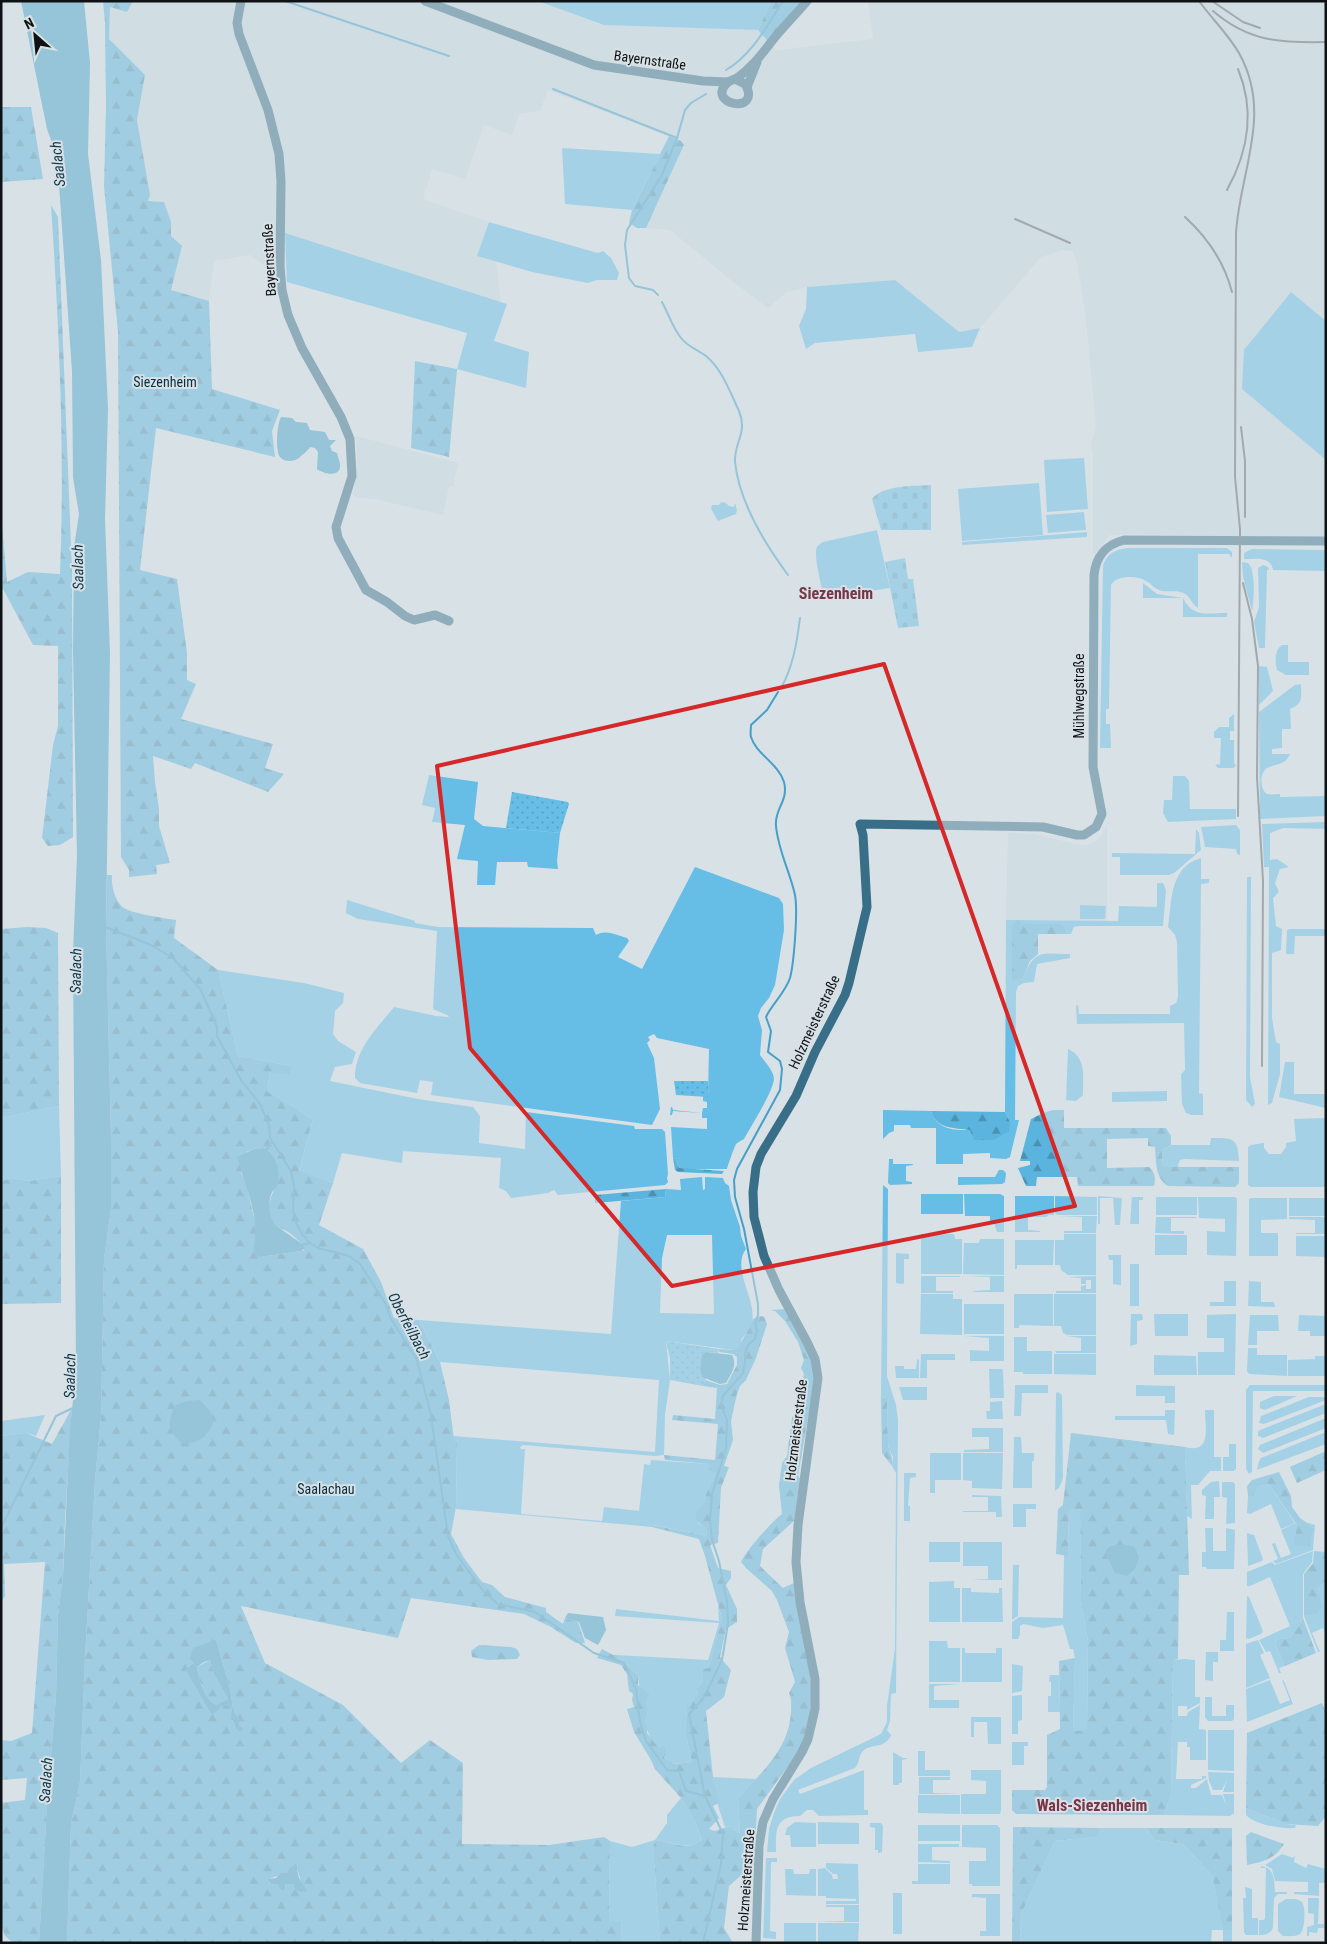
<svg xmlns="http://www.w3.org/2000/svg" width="1327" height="1944" viewBox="0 0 1327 1944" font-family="'Roboto Condensed',sans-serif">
<defs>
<pattern id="forest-firs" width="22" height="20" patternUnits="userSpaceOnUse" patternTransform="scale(1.25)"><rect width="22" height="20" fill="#5bb4dd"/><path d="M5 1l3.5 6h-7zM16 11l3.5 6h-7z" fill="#4a91b2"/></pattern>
<pattern id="cemetery-stones" width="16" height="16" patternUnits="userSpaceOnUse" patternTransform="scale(1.25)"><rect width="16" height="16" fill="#66bde6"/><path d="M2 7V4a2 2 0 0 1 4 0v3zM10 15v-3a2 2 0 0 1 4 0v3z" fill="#57a1c4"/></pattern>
<pattern id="park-dots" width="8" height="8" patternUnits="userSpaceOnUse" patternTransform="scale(1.25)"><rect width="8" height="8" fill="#66bde6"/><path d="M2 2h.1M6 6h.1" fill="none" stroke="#57a1c4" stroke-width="1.8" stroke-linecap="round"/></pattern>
</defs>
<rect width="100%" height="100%" fill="#d8e1e6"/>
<g fill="#c6d7e0">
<polygon points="133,1 538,1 604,25 758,30 776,50 873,39 868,1 1326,1 1326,321 1291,292 1242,389 1326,460 1326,538 1127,534 1110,535 1093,556 1093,455 1091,445 1096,427 1086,319 1077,262 1072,251 1063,250 1041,257 980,328 959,332 895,280 807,287 787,292 768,308 737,285 670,230 646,228 684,146 681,141 548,90 540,111 519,114 512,135 484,125 465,179 432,169 423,199 489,222 477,256 496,262 501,302 285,234 287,282 250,255 214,261 209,301 171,290 182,246 171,236 171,222 164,203 148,201 150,195 137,120 145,75 109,39 110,7 127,12"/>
<polygon points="356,436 458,463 453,486 449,486 443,515 379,500 355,497 353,494 356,477 357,457"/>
<polygon points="1107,826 1107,921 1006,920 1008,833 1034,834 1076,844 1088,845 1098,840"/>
</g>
<g fill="#66bde6" fill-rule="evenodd">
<polygon points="538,1 771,1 758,30 604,25"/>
<polygon points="562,148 660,154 632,210 565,204"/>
<polygon points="489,222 598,253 603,251 611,258 619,273 617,280 597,280 588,283 532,272 477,256"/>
<polygon points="285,233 507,304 494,341 529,352 526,388 457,369 467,333 287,282"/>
<polygon points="895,280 959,332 980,328 972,347 918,352 915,334 815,343 806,349 799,326 806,309 807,287"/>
<polygon points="1291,292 1326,321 1326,460 1242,389 1244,350"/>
<polygon points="1084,458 1088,509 1047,512 1044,460"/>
<polygon points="1039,483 1043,535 962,541 958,489"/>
<polygon points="721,502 726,503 729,506 734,507 735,503 737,510 736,514 718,521 711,509 712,505 719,505"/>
<polygon points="1084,512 1086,530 1048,533 1046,515"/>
<path d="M877 530 890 588 824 598C822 587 813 556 817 547 818 545 821 543 823 542Z"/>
<polygon points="1087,532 1087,537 962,545 962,542"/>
<path d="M1130 548H1227L1232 552V558L1229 554H1198V608C1191 604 1191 597 1185 594 1179 590 1169 592 1162 591 1154 589 1152 584 1146 581 1137 575 1116 575 1111 585L1109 709H1106V724H1110L1111 748H1100L1103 566C1107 552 1117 549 1130 548Z"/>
<path d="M1252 549 1326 550V571L1273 570C1271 556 1255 559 1244 559V553Z"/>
<path d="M1242 562 1248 563C1256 570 1254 601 1252 611L1243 577Z"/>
<polygon points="1263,565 1268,567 1269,570 1267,570 1265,648 1259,648 1254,622 1259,607 1258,568"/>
<path d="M1143 583 1157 594 1183 598C1193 618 1207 613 1227 613V617H1183V598H1143Z"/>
<path d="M1282 645H1288V662H1309V675H1286L1277 670C1275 662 1274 650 1282 645Z"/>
<polygon points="1259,666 1267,667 1273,691 1259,705"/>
<path d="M1301 684C1301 698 1304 703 1290 709L1291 729H1282V748L1272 749V754H1290C1285 766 1276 763 1267 768 1259 773 1260 790 1267 794 1271 795 1276 794 1280 794V797L1326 796V816L1260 819 1259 712 1295 685Z"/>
<polygon points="1234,714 1234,731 1230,731 1230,740 1234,740 1234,763 1236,766 1233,768 1218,768 1215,765 1220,764 1221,738 1214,738 1214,732 1219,727 1229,727 1229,718"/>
<polygon points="429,775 478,782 474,819 483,826 560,833 557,861 558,869 528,867 527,862 497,862 495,885 477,885 478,861 457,859 465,825 432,822 435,808 422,805"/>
<polygon points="1173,776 1185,776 1189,781 1190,809 1236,809 1236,819 1168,822 1163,813 1164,800 1172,800"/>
<polygon points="1326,822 1326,829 1283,828 1270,833 1270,860 1277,859 1289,867 1280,869 1275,883 1279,892 1273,898 1276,926 1282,929 1281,950 1272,953 1272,1018 1276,1042 1280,1044 1280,1074 1272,1103 1268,1105 1269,867 1264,867 1262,824"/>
<polygon points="1236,825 1240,830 1240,855 1237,854 1236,849 1205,847 1201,827"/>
<polygon points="1196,829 1199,833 1201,850 1174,873 1169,875 1120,875 1120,857 1112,857 1112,853 1195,854"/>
<path d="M1201 858V879H1209V883L1201 884 1199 1093 1203 1094V1115H1191L1186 1113 1182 1104 1181 1074 1185 1070 1184 1023 1077 1024 1076 1006 1078 1005 1079 1014H1170V1006L1176 1003 1178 997 1177 942 1175 935 1168 927C1172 902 1169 867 1201 858Z"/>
<path d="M695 867 779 898 783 904 784 930 775 985 769 998 761 1008 758 1016 762 1030 760 1055C765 1062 774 1071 774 1079 773 1092 751 1126 744 1139 741 1141 738 1142 736 1144 734 1148 728 1165 727 1169H683L679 1168 676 1159 673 1158 671 1127 707 1129V1118H702V1113L673 1111 672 1115H670L671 1107H672L673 1110 702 1113 703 1108H707V1102L703 1101V1096H708L709 1049 657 1038 654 1034 648 1037 650 1040 647 1043 654 1058 660 1109 652 1125 431 1095 433 1082 420 1080 417 1093 360 1083 355 1078C354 1050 378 1027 394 1007L436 1016 448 1017 449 1016 433 1009 437 931 358 919 346 913 347 900 415 921V923L438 927 593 928 596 935C605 929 617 935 627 938L629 941 618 957 642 969Z"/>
<polygon points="1247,877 1251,877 1250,1077 1255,1104 1252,1107 1246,1100"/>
<path d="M1157 883H1163L1166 890 1163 926H1079L1074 927 1071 934H1067L1066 929 1062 924H1022L1023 977C1036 948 1042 954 1070 954V958L1037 964 1034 982 1024 983 1018 986 1016 992 1015 1120H1019L1010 1157 1006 1159 990 1158V1153L963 1154V1164H936V1128H911L910 1125H894V1131L889 1133 883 1139V1110L931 1111C940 1142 988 1127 1010 1122L1005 1112 1006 920 1118 921 1119 906 1157 907Z"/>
<polygon points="1080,905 1106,906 1105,919 1080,919"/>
<polygon points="1290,929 1326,929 1326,936 1295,936 1294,954 1286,954 1287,930"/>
<polygon points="218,970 304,983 344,993 343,1003 335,1011 333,1034 338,1041 356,1052 352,1064 335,1067 330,1081 418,1099 473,1107 480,1116 479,1143 525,1149 526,1112 634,1126 635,1129 662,1129 665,1132 668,1174 667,1178 668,1182 665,1185 558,1195 554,1190 548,1193 511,1198 506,1191 499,1188 501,1158 403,1151 402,1163 342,1153 333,1183 299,1172 313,1119 267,1091 270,1072 291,1066 238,1056"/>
<path d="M1068 1049C1087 1057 1083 1078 1083 1095L1076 1101 1066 1100Z"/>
<polygon points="1285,1062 1294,1062 1294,1094 1326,1094 1326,1108 1279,1097"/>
<polygon points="1167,1091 1167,1101 1112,1102 1112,1092"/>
<polygon points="59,1106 61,1176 29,1181 12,1178 1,1181 1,1118"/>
<polygon points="1326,1118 1326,1187 1251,1187 1248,1185 1248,1147 1251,1145 1264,1143 1264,1148 1269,1154 1281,1154 1286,1147 1286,1143 1296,1141 1294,1119"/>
<path d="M1211 1138C1233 1138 1238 1137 1239 1161L1185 1159 1180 1160 1178 1165 1179 1168 1163 1167 1162 1150 1171 1145H1210Z"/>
<polygon points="889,1159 893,1159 893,1164 913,1164 913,1165 906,1166 906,1181 912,1182 912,1184 890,1185 888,1183"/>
<polygon points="999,1170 1003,1170 1006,1173 1005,1182 1002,1184 958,1185 958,1177 995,1177"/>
<path d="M702 1177 703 1190 705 1189V1177L723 1178 725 1183 729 1186 731 1200 740 1227 741 1236 746 1249C734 1264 748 1288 751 1304 753 1312 753 1320 752 1328L742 1338 740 1347 734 1350 666 1341 670 1380 665 1415 664 1455 655 1456 523 1445 520 1447 521 1449H525L521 1514 602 1521 604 1507 639 1511 644 1464 650 1465 651 1460 709 1464 715 1473C713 1483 705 1491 705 1501L701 1506 698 1523 706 1528 707 1536 653 1525 652 1527 456 1509 457 1442 454 1441 453 1436 655 1452 659 1380 440 1362 419 1320 611 1334 621 1201 665 1197 666 1189 681 1190 680 1179ZM667 1235H712L714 1314 660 1313 662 1258Z"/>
<path d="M883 1185 888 1189 887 1376 896 1405 898 1420 896 1693 891 1694 890 1721 887 1730 891 1735C885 1749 874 1743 864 1750 858 1755 860 1763 855 1768L798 1790 800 1794 864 1770V1810H868V1815L819 1816 813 1810H807L800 1816C774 1816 776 1832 776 1852H767L769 1829 774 1813 780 1799 794 1780 811 1768 881 1734 887 1722V1706L895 1648 896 1473 892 1466 893 1457 889 1449 888 1443 887 1397 881 1398Z"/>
<rect x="921" y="1194" width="42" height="20"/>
<polygon points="964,1194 1000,1194 1004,1196 1004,1232 997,1232 994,1223 990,1223 990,1216 965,1216"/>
<polygon points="1015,1196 1054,1196 1054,1215 1048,1215 1047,1217 1028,1217 1028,1230 1040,1231 1040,1232 1015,1232"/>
<polygon points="1055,1196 1097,1197 1097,1215 1057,1215 1055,1213"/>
<polygon points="1098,1196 1122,1198 1120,1225 1115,1225 1113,1198 1100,1198 1100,1224 1098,1224"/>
<polygon points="1132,1197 1143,1197 1143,1200 1139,1200 1139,1224 1130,1224"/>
<rect x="1156" y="1197" width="41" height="18"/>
<polygon points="1198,1197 1235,1197 1237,1199 1236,1256 1207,1255 1207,1231 1225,1232 1225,1219 1199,1218"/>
<polygon points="1252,1198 1287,1198 1287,1219 1261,1220 1261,1233 1278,1233 1278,1256 1249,1256 1249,1199"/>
<rect x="1289" y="1198" width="37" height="18"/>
<polygon points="1057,1216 1097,1216 1096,1233 1064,1233 1064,1231 1082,1231 1082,1217"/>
<polygon points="1156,1217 1196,1217 1196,1218 1171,1218 1171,1231 1184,1231 1184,1234 1155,1233"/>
<polygon points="1289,1217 1326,1217 1326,1234 1296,1234 1296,1233 1315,1233 1315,1220 1289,1219"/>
<polygon points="921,1234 954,1234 955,1239 962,1239 962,1274 921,1274"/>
<polygon points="1064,1234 1096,1234 1096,1275 1068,1275 1061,1270 1060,1265 1055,1265 1055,1240 1064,1240"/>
<rect x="1155" y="1235" width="32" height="20"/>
<polygon points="1296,1236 1326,1236 1326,1257 1296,1256"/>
<polygon points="980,1239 1004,1239 1004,1275 963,1274 964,1243 979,1243"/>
<polygon points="1015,1240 1054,1240 1053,1265 1017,1265 1017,1269 1015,1269"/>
<polygon points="896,1253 909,1254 909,1259 904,1259 904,1283 902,1284 896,1283"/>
<polygon points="1108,1255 1121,1255 1121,1285 1113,1284 1113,1260 1109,1260"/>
<rect x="1130" y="1264" width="9" height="42"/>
<polygon points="921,1276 960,1276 960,1277 936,1277 936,1291 953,1291 953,1293 921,1293"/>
<polygon points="965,1276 1004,1276 1004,1292 974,1292 973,1291 990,1290 990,1277"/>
<polygon points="1096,1276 1096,1293 1056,1293 1056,1291 1081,1291 1081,1286 1086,1285 1086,1289 1091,1289 1091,1280 1086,1280 1086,1284 1081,1284 1081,1278 1068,1277"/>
<polygon points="1224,1281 1236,1281 1236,1306 1210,1306 1210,1302 1224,1302"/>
<polygon points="1249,1281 1261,1282 1261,1302 1274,1302 1275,1307 1248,1306"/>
<polygon points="921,1294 953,1294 953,1299 962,1299 962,1335 920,1334"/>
<polygon points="1014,1294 1053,1294 1053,1326 1019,1325 1019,1328 1014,1328"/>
<polygon points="1054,1294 1096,1294 1096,1335 1067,1335 1063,1333 1061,1326 1054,1326"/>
<rect x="964" y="1304" width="40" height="30"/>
<polygon points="1131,1314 1142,1314 1143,1320 1137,1321 1137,1344 1130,1346"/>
<polygon points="1154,1314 1188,1314 1188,1336 1155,1336"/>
<polygon points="1236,1314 1235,1375 1198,1375 1198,1352 1224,1352 1224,1338 1207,1338 1207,1315"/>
<polygon points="1250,1315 1278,1315 1279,1331 1257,1331 1257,1345 1248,1345"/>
<polygon points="1299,1315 1326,1316 1326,1336 1310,1336 1310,1331 1298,1331"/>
<polygon points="964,1336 1004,1336 1004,1361 970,1361 970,1350 989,1351 989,1338"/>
<polygon points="1067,1336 1096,1336 1096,1353 1056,1353 1055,1351 1081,1351 1081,1338"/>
<polygon points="1014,1337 1027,1337 1027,1351 1052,1351 1052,1374 1023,1374 1023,1372 1014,1372"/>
<polygon points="1248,1348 1257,1348 1257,1355 1287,1355 1287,1376 1249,1374 1247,1371"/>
<polygon points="921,1354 955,1354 955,1360 927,1360 927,1378 920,1378"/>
<polygon points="1054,1354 1096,1354 1096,1375 1054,1374"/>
<polygon points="1154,1355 1196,1356 1197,1375 1154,1375"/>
<polygon points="1315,1356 1326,1356 1326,1376 1288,1376 1288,1360 1315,1359"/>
<polygon points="917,1359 919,1360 919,1378 896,1378 895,1366 904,1366 904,1369 916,1369"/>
<polygon points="989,1369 1002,1369 1003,1371 1004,1398 990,1398"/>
<polygon points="1015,1385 1048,1385 1048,1393 1022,1393 1021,1416 1014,1416"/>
<polygon points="1136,1385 1175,1386 1175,1403 1165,1403 1165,1396 1136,1396"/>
<polygon points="1250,1385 1326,1385 1326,1391 1253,1391 1252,1472 1249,1474 1246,1469 1246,1390"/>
<polygon points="899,1387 927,1387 927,1400 903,1400"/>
<polygon points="1058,1392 1062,1395 1063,1478 1059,1488 1055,1491 1056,1393"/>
<polygon points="1274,1396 1297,1396 1265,1410 1260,1408 1260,1402"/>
<polygon points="1309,1397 1326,1397 1326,1400 1264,1424 1259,1423 1261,1416"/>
<polygon points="1002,1401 1003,1419 987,1419 986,1411 990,1411 990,1402"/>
<polygon points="1326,1404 1326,1413 1263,1438 1258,1436 1258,1432 1260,1430"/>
<polygon points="1165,1410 1175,1410 1174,1435 1168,1434 1166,1420 1115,1420 1115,1416 1165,1416"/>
<path d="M1205 1410H1214V1457H1221V1471H1210L1198 1485H1191L1192 1519 1187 1516 1185 1447C1212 1454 1205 1428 1205 1410Z"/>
<polygon points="45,1415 36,1436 26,1433 1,1436 1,1421"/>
<polygon points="1326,1418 1326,1428 1263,1453 1258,1449 1260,1445"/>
<polygon points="972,1428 1003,1428 1003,1452 964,1452 964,1450 989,1449 989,1437 972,1437"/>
<polygon points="1326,1432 1326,1444 1257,1470 1259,1461 1261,1458"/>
<polygon points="1014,1437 1021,1437 1022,1453 1034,1453 1034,1460 1032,1462 1032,1488 1013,1488"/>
<polygon points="1229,1444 1236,1444 1236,1469 1234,1471 1223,1471 1223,1457 1229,1457"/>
<polygon points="930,1453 961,1453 961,1480 935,1480 935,1493 930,1493"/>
<polygon points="963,1453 1003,1453 1002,1489 972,1488 972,1481 963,1480"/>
<polygon points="904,1473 916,1473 916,1477 910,1478 908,1506 910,1506 910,1521 904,1521"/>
<polygon points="1219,1481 1220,1497 1214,1497 1214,1519 1205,1519 1206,1496 1202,1495 1202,1490 1211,1482"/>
<polygon points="1222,1482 1233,1482 1235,1484 1235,1523 1226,1524 1227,1498 1222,1497"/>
<polygon points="1269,1484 1295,1523 1281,1529 1271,1504 1250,1514 1247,1513 1248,1496 1254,1496 1257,1487"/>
<polygon points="972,1495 1001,1496 1002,1517 996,1517 996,1512 963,1512 963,1511 988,1511 988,1497 972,1497"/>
<polygon points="1013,1504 1036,1504 1036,1509 1026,1509 1026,1527 1013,1527"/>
<polygon points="1069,1509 1080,1509 1081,1601 1088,1641 1087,1731 1073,1731 1075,1658 1073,1649 1070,1649 1063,1625 1043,1628 1023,1624 1020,1626 1020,1635 1018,1639 1012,1639 1012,1622 1019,1617 1063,1618 1064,1554 1068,1555"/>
<polygon points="1306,1522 1315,1525 1313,1550 1276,1564 1273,1561 1278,1559 1272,1544 1275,1543 1281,1558 1291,1554 1281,1530 1295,1523 1297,1525 1314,1528"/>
<polygon points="1205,1528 1213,1528 1213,1551 1226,1551 1226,1528 1235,1530 1234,1569 1207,1569 1206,1567 1202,1567 1202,1552 1206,1552"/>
<polygon points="1247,1533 1254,1535 1263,1559 1262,1561 1248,1566"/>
<rect x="929" y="1542" width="31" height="20"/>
<polygon points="963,1542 1002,1542 1002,1580 971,1580 988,1579 988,1566 963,1566"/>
<polygon points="1313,1551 1312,1562 1303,1574 1303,1618 1290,1638 1278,1639 1275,1643 1285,1666 1279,1668 1281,1673 1279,1673 1270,1651 1266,1652 1259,1640 1290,1626 1270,1577 1250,1586 1247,1586 1247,1572 1272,1562 1275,1565"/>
<polygon points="1013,1565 1019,1565 1018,1616 1012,1620"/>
<polygon points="1326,1580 1326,1635 1323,1628 1312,1633 1320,1652 1318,1652 1304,1616 1316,1614 1317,1590"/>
<polygon points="954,1581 954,1588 960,1588 960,1622 929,1622 929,1582"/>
<polygon points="962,1588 971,1588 971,1592 999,1593 999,1588 1002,1588 1003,1622 962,1622"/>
<polygon points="1247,1596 1249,1597 1263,1631 1261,1634 1249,1639 1246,1638"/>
<path d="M718 1605 722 1619 721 1629 709 1668 703 1681 697 1688 698 1694 687 1709 685 1732 692 1762C687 1762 679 1765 673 1763 660 1759 647 1733 644 1721 643 1716 645 1710 645 1705 643 1695 638 1686 638 1675L616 1655 708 1660 719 1623 615 1616 616 1609 719 1621Z"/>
<polygon points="1227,1612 1234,1612 1234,1651 1220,1651 1220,1640 1226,1640"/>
<polygon points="1258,1640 1264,1653 1260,1655 1270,1678 1246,1688 1246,1644"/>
<polygon points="929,1641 947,1641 948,1648 960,1648 960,1682 929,1682"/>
<polygon points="962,1648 965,1648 965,1653 996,1653 996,1648 1002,1648 1002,1682 962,1682"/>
<polygon points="1206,1652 1218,1652 1218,1662 1213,1662 1213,1681 1205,1680"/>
<polygon points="1185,1659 1195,1660 1195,1697 1200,1697 1200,1703 1187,1710 1187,1706 1178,1706 1178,1716 1187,1716 1188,1712 1200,1705 1199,1729 1206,1730 1206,1760 1190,1760 1190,1747 1187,1747 1187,1742 1178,1742 1176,1779 1202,1779 1202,1776 1206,1776 1206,1778 1191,1785 1191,1788 1196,1788 1207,1779 1211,1795 1222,1795 1226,1805 1223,1794 1234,1794 1234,1813 1230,1816 1164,1815 1171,1794 1173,1660"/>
<polygon points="1012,1664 1023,1666 1022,1691 1012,1693"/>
<polygon points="1050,1675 1059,1675 1060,1712 1048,1712 1048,1696 1051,1696 1051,1682 1049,1681"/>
<polygon points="1270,1680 1280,1704 1290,1700 1282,1680 1284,1681 1293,1704 1247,1722 1246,1689"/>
<polygon points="929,1684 960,1684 934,1686 934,1700 959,1700 959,1708 929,1708"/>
<polygon points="1022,1695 1022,1720 1018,1721 1018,1734 1012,1734 1012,1696"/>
<polygon points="1205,1697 1212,1697 1212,1716 1226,1716 1226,1705 1234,1705 1234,1719 1232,1721 1208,1721 1205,1717"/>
<polygon points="971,1717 1001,1717 1001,1744 988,1744 987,1722 974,1722 974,1737 971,1737"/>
<polygon points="1208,1730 1234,1730 1234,1771 1208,1770"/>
<polygon points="1012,1742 1028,1742 1028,1746 1024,1746 1024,1765 1012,1765"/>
<polygon points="918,1751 925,1751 925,1770 950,1770 950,1776 918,1776"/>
<polygon points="893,1752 903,1758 907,1758 907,1759 902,1760 902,1783 899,1783 899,1785 893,1785"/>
<polygon points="971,1770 1001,1770 1001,1810 1000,1814 961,1814 961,1794 986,1794 986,1781 971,1780"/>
<polygon points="1208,1772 1234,1773 1234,1792 1223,1792 1227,1780 1222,1790 1213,1790 1209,1781"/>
<polygon points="713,1777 756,1779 738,1798 740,1834 730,1826 725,1827 718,1806"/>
<polygon points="919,1777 950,1777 950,1780 933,1780 933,1793 960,1794 919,1794"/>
<polygon points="918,1795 960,1795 960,1814 918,1813"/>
<path d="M681 1798 695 1821 702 1842C687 1850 670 1842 655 1840L653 1847 660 1943H622L621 1921H609L610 1841 632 1847 655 1840 667 1823V1815Z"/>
<path d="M1246 1808 1286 1824 1296 1825 1295 1828C1282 1829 1255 1825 1246 1815Z"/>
<polygon points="795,1822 816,1823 816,1847 791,1847 790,1835 785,1835 787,1828"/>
<polygon points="818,1822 859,1823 859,1844 818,1844"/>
<polygon points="870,1823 881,1823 883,1826 882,1852 878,1853 878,1850 875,1850 875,1828 870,1827"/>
<rect x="918" y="1825" width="42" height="16"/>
<polygon points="962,1825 997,1825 1000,1828 1000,1886 972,1886 972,1884 969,1884 969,1861 986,1861 986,1848 962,1847"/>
<polygon points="1101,1828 1146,1828 1155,1840 1183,1844 1212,1875 1223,1929 1232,1929 1232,1943 1223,1943 1223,1930 1212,1930 1211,1943 1020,1943 1021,1914 1055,1841 1095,1837"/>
<polygon points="918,1844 959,1844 959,1847 932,1847 932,1860 950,1861 950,1863 918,1862"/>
<polygon points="1282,1854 1293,1858 1295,1855 1294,1862 1306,1868 1308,1864 1326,1869 1326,1883 1319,1883 1319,1896 1294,1894 1294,1892 1308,1892 1308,1882 1275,1881 1272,1869 1265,1865"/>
<polygon points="766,1858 777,1858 777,1862 771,1862 770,1931 776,1932 776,1939 763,1938"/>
<polygon points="826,1863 858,1864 859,1904 826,1904 826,1901 856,1901 856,1899 826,1898 826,1896 818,1896 818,1869 825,1868 832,1875 833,1879 838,1879 837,1874 833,1874 826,1868"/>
<polygon points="918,1864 950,1864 950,1884 912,1884 912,1881 918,1881"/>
<path d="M1261 1866C1275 1868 1274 1880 1275 1892H1287V1894H1278L1274 1898 1273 1927C1271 1934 1266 1935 1259 1935V1920H1264L1265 1918 1266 1868H1261Z"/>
<polygon points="785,1869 793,1869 794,1874 809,1874 810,1869 816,1869 816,1896 786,1895"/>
<polygon points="1245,1887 1252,1889 1252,1918 1258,1918 1258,1935 1246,1935 1244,1932 1243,1898 1246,1898"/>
<rect x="893" y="1893" width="9" height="41"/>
<polygon points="972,1894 1000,1894 1000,1936 980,1936 980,1931 986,1931 986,1898 973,1897 972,1899"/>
<polygon points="1308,1898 1319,1898 1318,1924 1324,1924 1324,1928 1318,1928 1317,1933 1309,1932 1309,1936 1307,1936 1307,1927 1314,1925 1314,1914 1308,1913"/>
<path d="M1286 1899C1291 1899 1298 1898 1302 1902 1306 1907 1305 1930 1300 1934 1296 1937 1288 1936 1283 1936L1278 1931V1904Z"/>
<polygon points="826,1905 859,1905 859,1922 818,1922 844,1921 844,1907 826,1907"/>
<rect x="784" y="1923" width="32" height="20"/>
<polygon points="818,1923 859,1923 858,1943 818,1943"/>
</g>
<g fill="url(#forest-firs)" fill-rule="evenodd">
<polygon points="103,1 133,1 127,12 110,7 109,39 145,75 137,120 150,195 148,201 164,202 171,222 171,236 182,246 171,290 209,301 212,389 280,410 272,431 275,457 156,428 140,570 177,579 187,653 187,680 196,684 181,719 273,744 265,768 284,774 268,792 195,763 191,769 153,756 155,782 159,809 159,826 170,863 156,865 157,874 129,877 129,870 121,857 118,332 104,186 106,107 105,23"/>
<polygon points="771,1 801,1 768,41 758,30"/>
<polygon points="1,107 31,107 43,179 1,182"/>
<polygon points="669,136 681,141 684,145 646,228 637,228 629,223 632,210"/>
<path d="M51 205 58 217 72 570 73 837 60 845 48 846 42 838 53 745 58 726V646L33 645 3 589H1V513L7 582 28 572 60 574C65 451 59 327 51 205Z"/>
<polygon points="415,361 457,369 449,457 411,448"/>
<path d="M107 875H112C111 885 115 904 126 909 135 914 164 918 176 920L174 938 218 970 238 1056 291 1066 290 1075 270 1072 267 1091 313 1119 299 1171 333 1183 319 1225 363 1249 381 1282 394 1318 419 1320 440 1362 449 1400 454 1440 457 1442 456 1507 451 1534 464 1558 482 1582 492 1585 505 1597 546 1608V1612L563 1624 565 1618 578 1622 585 1643H576L551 1627 524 1614 411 1598 398 1638 241 1606 265 1663 343 1705 401 1763 430 1740 463 1763 462 1844 549 1845 604 1837 610 1841 609 1921H621L622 1943H67L71 1823 80 1782 85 1658 95 1480 101 1417 104 1259 111 1209V1139L106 927ZM263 1148C268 1154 275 1161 277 1167 282 1187 259 1204 274 1223 278 1228 286 1230 291 1234 295 1237 298 1241 302 1244L304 1250 301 1251 260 1257 256 1235V1226L246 1183 241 1173 246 1152 254 1149ZM216 1640 230 1688 233 1709 239 1720V1727L232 1721V1710L229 1706H222L217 1710 186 1670 193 1666ZM297 1868 304 1892 295 1890 293 1884H286L285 1888 279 1884H270L269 1882 271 1878 287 1873Z"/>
<polygon points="1018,920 1022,924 1062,924 1066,929 1067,934 1038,934 1038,954 1030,961 1023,977 1012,982 1012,924"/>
<polygon points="27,927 46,928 58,933 59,1106 1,1118 1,929"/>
<path d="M1053 1110H1064V1128H1166L1171 1136V1145L1162 1150 1163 1167H1239V1183L1235 1187 1168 1186C1155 1178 1156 1161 1155 1147L1148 1146V1138L1107 1139V1168L1149 1167C1155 1172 1156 1179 1154 1186H1078L1077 1177H1037L1036 1186H1026L1018 1168 1030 1165V1161H1020L1031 1119 1043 1113Z"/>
<path d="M931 1111 1005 1112 1010 1122 1009 1131 994 1140H974L970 1130C954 1128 936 1129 931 1111Z"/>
<polygon points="673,1158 676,1159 679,1168 724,1171 722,1174 678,1172 675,1170"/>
<polygon points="61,1176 61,1303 1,1304 1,1181 12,1178 29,1181"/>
<polygon points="666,1189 665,1197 595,1203 595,1195"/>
<path d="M786 1309 809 1347 816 1372 798 1476 800 1478 794 1521 763 1549 760 1566 783 1588 794 1583 808 1656 813 1703 802 1747 757 1809 754 1864 729 1886 724 1928 733 1943H660L653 1847 655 1840C670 1842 688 1851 702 1841L695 1821 681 1798 655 1769 651 1760 634 1732 627 1709 634 1707 632 1700 633 1694 629 1691 627 1674 621 1665 597 1658 602 1649 613 1655H616L638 1675V1685L649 1694 645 1705 648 1710 644 1721 647 1726V1733L659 1748 664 1746 666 1749 664 1758 675 1764 692 1762 685 1732 687 1708 698 1694 697 1688 703 1681V1669L709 1668 722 1619 705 1556 699 1539 652 1527V1525L707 1536 706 1528C690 1518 695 1513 705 1501 705 1491 713 1483 715 1473L710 1470 709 1464 665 1460 664 1455 715 1460 718 1424 672 1420 673 1415 715 1419 717 1388 703 1386 705 1380 720 1385 727 1384 737 1365V1357L733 1354 719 1352V1349L734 1350 739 1347C743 1336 750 1331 753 1319L760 1316 764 1317 767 1324 756 1358 746 1380 740 1386 737 1394 731 1421 733 1440 724 1466 729 1467 721 1488 718 1543 710 1545 718 1568 731 1571V1578L726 1585 737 1609V1622L726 1629 720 1657 731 1670 724 1697 706 1711 713 1777 719 1803 713 1806 719 1818 709 1829 715 1831 730 1826 740 1834 738 1798C762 1772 789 1749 791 1712 791 1705 792 1699 789 1693L795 1682 785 1648 789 1632 777 1600 772 1591 747 1569 741 1562C745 1552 772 1521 782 1514L779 1486 782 1463 787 1456 792 1418 797 1406 804 1374 801 1368 804 1360 798 1342 785 1321 775 1311 770 1310Z"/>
<path d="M887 1397 888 1443C889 1454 893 1454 892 1466L882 1453 881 1398Z"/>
<polygon points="72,1408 65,1520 63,1576 58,1615 56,1697 48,1790 39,1943 13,1943 5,1936 1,1925 1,1803 25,1800 27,1778 1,1780 1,1740 11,1741 32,1733 45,1562 4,1564 5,1596 1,1602 1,1436 26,1433 52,1444"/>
<polygon points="1071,1433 1185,1447 1189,1575 1179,1575 1178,1659 1173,1660 1171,1794 1164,1815 1016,1814 1012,1810 1012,1790 1045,1790 1047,1787 1047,1735 1060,1729 1059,1661 1075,1658 1073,1731 1087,1730 1088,1641 1081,1601 1080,1509 1069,1509 1068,1556 1056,1554 1058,1509 1063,1505"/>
<polygon points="1326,1451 1326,1470 1297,1483 1290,1467"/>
<polygon points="1279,1472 1291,1496 1292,1507 1300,1518 1314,1528 1309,1547 1294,1545 1297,1525 1269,1484 1257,1487 1254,1496 1248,1496 1247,1486 1252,1480"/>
<polygon points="1314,1551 1326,1552 1326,1580 1317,1590 1323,1607 1316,1614 1304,1616 1304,1574 1313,1563"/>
<polygon points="1303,1618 1316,1653 1285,1666 1275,1643 1278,1639 1290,1638"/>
<polygon points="479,1645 511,1647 517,1649 520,1655 517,1659 488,1660 472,1657 471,1651"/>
<path d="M210 1660 214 1674 228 1699 216 1705C204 1699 199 1680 197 1667Z"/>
<polygon points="1322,1703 1326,1712 1326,1816 1318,1826 1286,1824 1246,1808 1247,1733"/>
<polygon points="1013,1827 1101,1828 1096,1837 1055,1841 1021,1914 1020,1943 1012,1943"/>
<polygon points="1146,1828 1232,1828 1232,1929 1223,1930 1212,1875 1183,1844 1155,1840"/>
<path d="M1251 1832 1284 1844C1275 1859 1263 1862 1247 1865L1246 1836Z"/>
</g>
<g fill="url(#cemetery-stones)">
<path d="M931 485V530H881L872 499C882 485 915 486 931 485Z"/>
<polygon points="905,558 908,579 913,579 919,626 898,628 885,562"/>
</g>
<g fill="url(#park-dots)">
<polygon points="512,792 568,802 569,804 560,833 506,828"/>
<polygon points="674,1081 708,1081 708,1097 676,1095"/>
<path d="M666 1341 719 1349 718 1353 706 1352C701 1360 699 1367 702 1377L706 1378 703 1386 670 1380V1359Z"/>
</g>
<g fill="#459fc8" fill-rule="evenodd">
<polygon points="21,1 84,1 90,63 88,154 101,260 108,409 105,519 110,653 106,927 111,1139 111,1209 104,1259 101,1417 95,1480 85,1658 80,1782 71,1823 67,1943 39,1943 48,1790 56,1697 58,1615 63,1576 70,1429 76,1371 73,953 77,856 73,651 74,547 79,514 73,477 72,371 57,156 47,129"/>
<path d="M281 417 292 418 296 422 307 423 310 430 325 432 329 440H336L330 446 332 451 337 453C338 458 340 461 340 465 341 478 323 474 317 469L318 452 315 448 310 447C307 452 303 454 299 458 292 463 279 462 278 452 276 444 277 424 281 417Z"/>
<path d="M263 1148C276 1153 282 1173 277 1186 277 1186 272 1192 272 1192 268 1201 268 1214 274 1223 277 1227 297 1240 302 1244L305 1248 301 1251 260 1257C252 1253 254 1247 255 1240 258 1211 244 1184 237 1157L254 1149Z"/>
<path d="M706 1352 732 1355C738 1365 731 1374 726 1383L720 1384 702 1377 700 1369 702 1355Z"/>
<path d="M200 1400 210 1411 214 1421C206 1438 201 1442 182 1444 168 1431 167 1424 175 1405L188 1401Z"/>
<path d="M1120 1545 1134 1546 1139 1557 1135 1569 1127 1576 1115 1573 1105 1553C1107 1546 1113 1545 1120 1545Z"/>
<polygon points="568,1613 603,1617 606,1630 598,1645 585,1638 579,1622 565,1618"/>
<path d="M216 1640 230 1688 233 1709 239 1720V1726L244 1728 240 1732 236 1729 235 1724 231 1719 232 1710 229 1706H222L212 1715 186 1670 194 1663 190 1659 193 1648ZM210 1660 214 1674 228 1699 216 1705C204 1699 199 1680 197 1667L204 1662Z"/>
<polygon points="296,1865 299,1878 307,1891 302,1892 295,1890 293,1884 286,1884 284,1890 280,1889 278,1884 271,1884 269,1882 269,1879 276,1878 281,1873 287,1873 290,1868"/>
</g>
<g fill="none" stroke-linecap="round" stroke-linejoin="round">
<g stroke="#459fc8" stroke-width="2">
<polyline points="285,1 449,56"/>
<path d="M726 70C752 55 767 26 783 1"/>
<polyline points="553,89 677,138"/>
<polyline points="658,295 653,290 635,286 629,278 625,245 627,230 662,175 677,138 685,110 691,103 706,94"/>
<path d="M662 302C668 313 673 328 681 338 688 347 698 350 706 356 722 369 730 392 739 411 748 433 734 442 735 462 739 501 765 544 788 575"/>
<path d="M781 688C793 667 797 642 800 618"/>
<polyline points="105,927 149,944 173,958 201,990 217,1027 217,1036 241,1080 260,1104 269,1125 270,1138 291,1171 294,1186 293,1210 296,1223 302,1234 310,1243 318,1248 349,1256 360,1264 385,1303 391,1319 417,1360 431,1415 448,1536 456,1554 484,1592 498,1604 535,1612 594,1653 624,1663 636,1689 640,1722 646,1741 667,1770 679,1771 686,1791 705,1796"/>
<polyline points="266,1151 271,1143"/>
<polyline points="301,1245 310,1243"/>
<polyline points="1,1528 56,1416 73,1408"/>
<path d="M703 1943 721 1864 723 1834 705 1796 689 1714 702 1700 708 1689 722 1660 725 1642 728 1623 727 1602 719 1561 712 1540 710 1520 712 1494 726 1448 727 1420 721 1405 723 1396 743 1373 745 1361V1354L748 1345 755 1339 757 1331 755 1323 758 1315V1304L744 1229 735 1197 734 1180 737 1169 780 1090 782 1069 780 1061 768 1052 771 1031 766 1017C772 1004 785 993 790 978 794 963 798 911 795 895 790 872 778 850 776 826 774 809 789 801 784 782 778 763 756 754 751 737 750 734 751 729 751 725L767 710 778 692"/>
</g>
<g stroke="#386e88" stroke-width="9">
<polyline points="241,1 237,23 239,34 268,110 279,154 281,181 280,267 282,290 288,315 302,348 341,417 350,439 352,476 336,527 338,538 366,590 387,602 405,616 414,620 435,615 449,621"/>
<polyline points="425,1 594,65 703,81 728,82"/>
<path d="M735 79 745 84C763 115 705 105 727 83 730 80 734 80 737 78 753 67 764 51 776 36 786 24 797 13 807 1"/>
<polyline points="747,87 757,62"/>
<path d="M756 1943 759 1846 763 1822 773 1799 802 1752 808 1739 815 1709V1679L800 1602 796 1562 798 1525 818 1378 815 1359 807 1342 779 1290 764 1256 754 1217 753 1192 756 1167 761 1154 796 1096 815 1052 845 995 849 983 867 907 863 835 860 824 1043 827 1077 835H1084L1096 827 1102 814 1093 767 1094 575C1096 556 1105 545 1124 540L1326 541"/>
</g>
<g stroke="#5f6568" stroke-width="2">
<path d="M1199 1C1212 19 1228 34 1239 53 1273 114 1240 170 1236 233L1235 477 1240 529 1238 816"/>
<polyline points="1212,1 1243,22 1260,28"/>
<path d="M1213 11C1249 42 1281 43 1326 42"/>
<path d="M1227 190C1248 152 1255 110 1238 69"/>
<path d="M1185 217C1208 238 1224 261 1232 292"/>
<polyline points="1015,219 1070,243"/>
<polyline points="1241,427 1245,461 1245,517"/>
<polyline points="1243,583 1252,619 1258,666 1257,777 1263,881 1262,1066"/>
</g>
</g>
<path d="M0 0H1327V1944H0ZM884 664 1075 1206 672 1286 470 1048 437 766Z" fill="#d8e1e6" fill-opacity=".55" fill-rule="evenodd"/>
<path fill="none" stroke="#d62828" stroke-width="4" stroke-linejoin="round" d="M884 664 1075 1206 672 1286 470 1048 437 766Z"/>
<g text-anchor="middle" stroke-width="4" stroke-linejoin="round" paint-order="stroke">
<g font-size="14" fill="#0f1214" stroke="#d8e1e6">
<text transform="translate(650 60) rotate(8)" y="5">Bayernstraße</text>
<text transform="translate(269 260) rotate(-93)" y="5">Bayernstraße</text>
<text transform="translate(1079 696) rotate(-90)" y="5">Mühlwegstraße</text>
<text transform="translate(814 1022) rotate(-65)" y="5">Holzmeisterstraße</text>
<text transform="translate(796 1430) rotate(-83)" y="5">Holzmeisterstraße</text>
<text transform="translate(746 1880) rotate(-86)" y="5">Holzmeisterstraße</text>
</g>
<g font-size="14" fill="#052f40" stroke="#d8e1e6">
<text x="165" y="387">Siezenheim</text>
<text x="326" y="1494">Saalachau</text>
</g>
<g font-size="15" font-style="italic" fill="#103849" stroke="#d8e1e6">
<text transform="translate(58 164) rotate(-96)" y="5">Saalach</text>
<text transform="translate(78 567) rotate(-91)" y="5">Saalach</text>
<text transform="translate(76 971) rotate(-89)" y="5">Saalach</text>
<text transform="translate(409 1326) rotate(62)" y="5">Oberfeilbach</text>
<text transform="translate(70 1376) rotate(-89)" y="5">Saalach</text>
<text transform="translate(46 1780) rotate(-86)" y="5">Saalach</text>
</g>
<g font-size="16" font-weight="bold" fill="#7a3448" stroke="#d8e1e6">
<text x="836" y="599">Siezenheim</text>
<text x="1092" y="1811">Wals-Siezenheim</text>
</g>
</g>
<rect width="1327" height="1944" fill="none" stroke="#0f1214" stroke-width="5"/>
<g transform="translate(35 35) rotate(333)" stroke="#d8e1e6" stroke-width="4" paint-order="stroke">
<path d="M0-4L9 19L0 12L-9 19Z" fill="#0f1214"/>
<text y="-8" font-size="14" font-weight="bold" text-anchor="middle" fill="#0f1214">N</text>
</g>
</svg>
